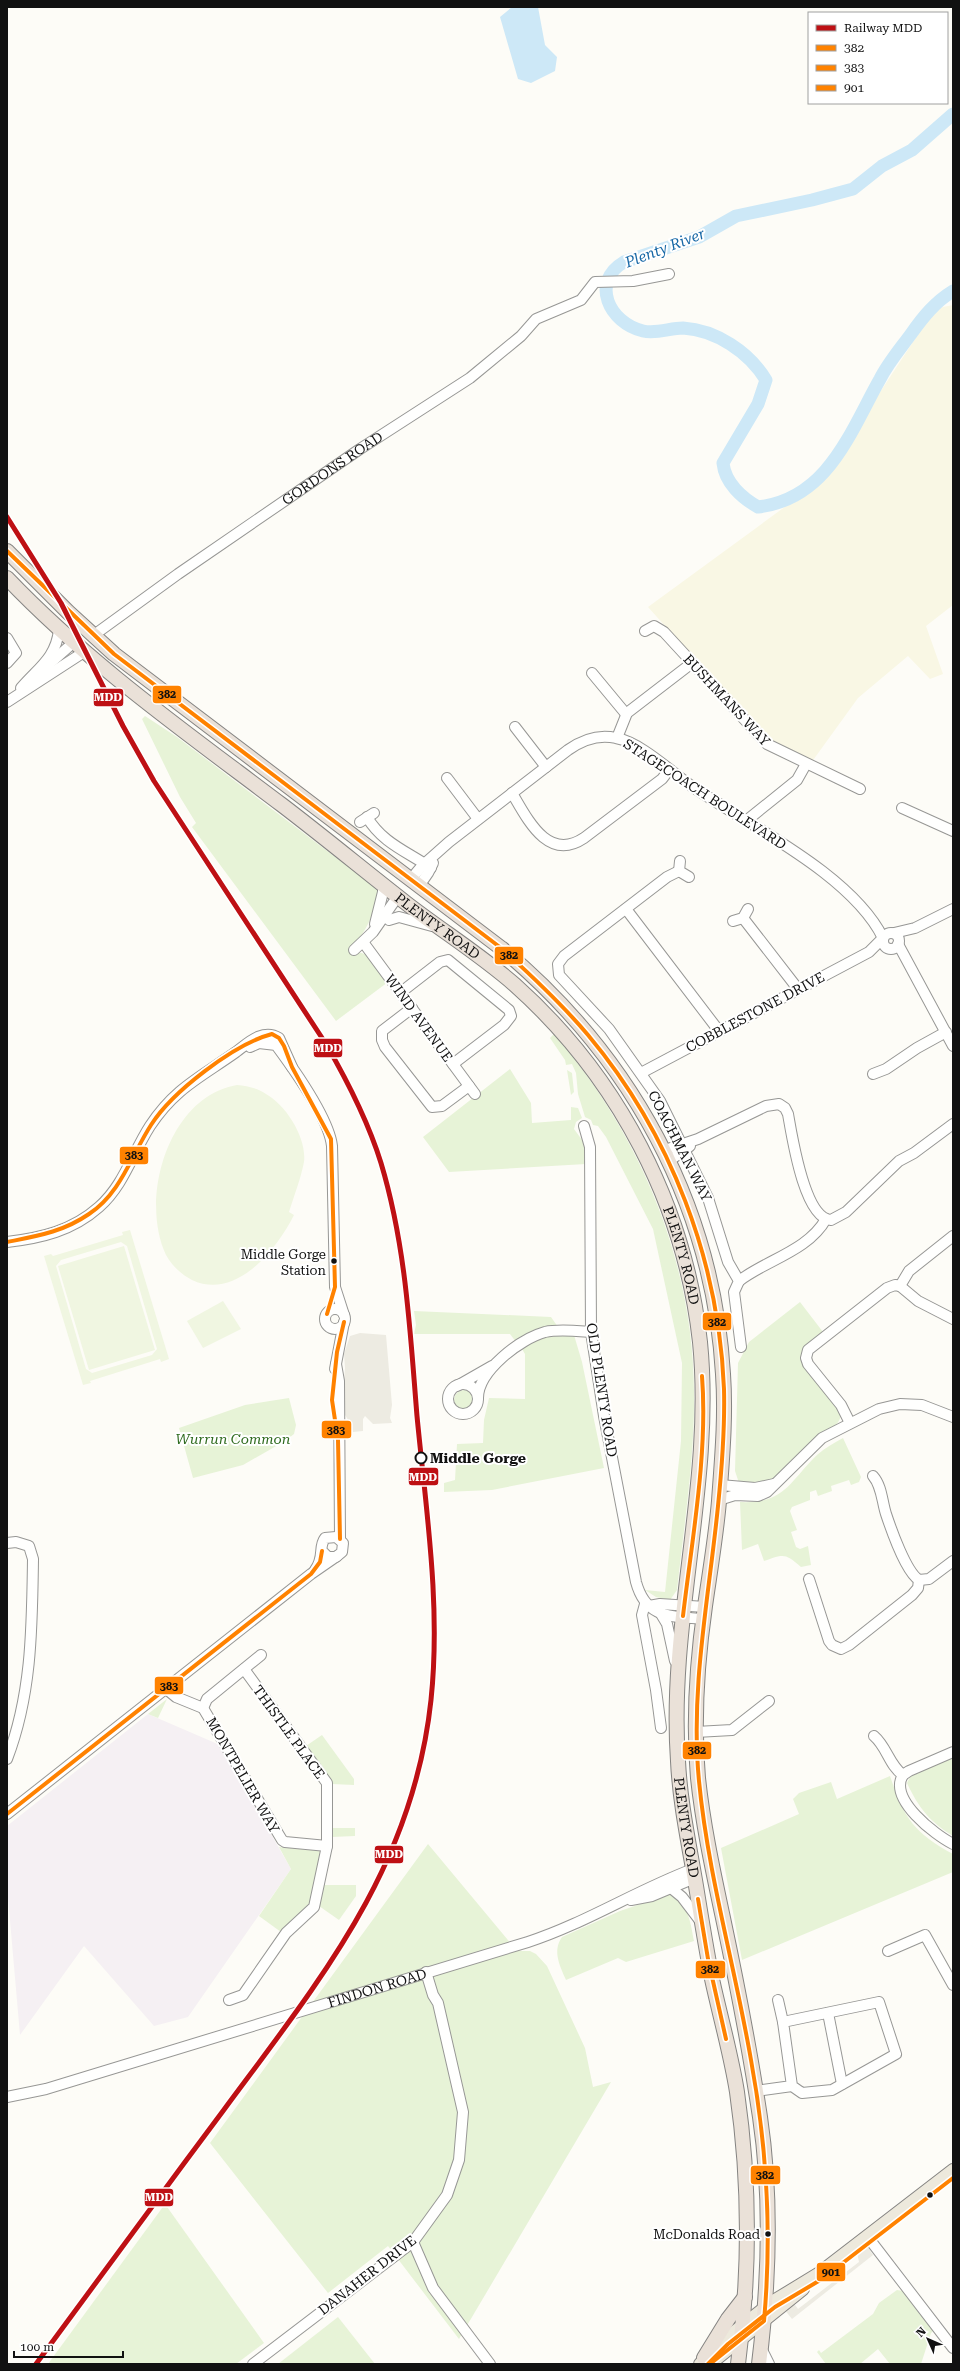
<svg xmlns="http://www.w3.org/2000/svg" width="960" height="2371" viewBox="0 0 960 2371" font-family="'Roboto Serif',serif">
<rect width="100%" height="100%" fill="#fdfcf7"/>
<polygon fill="#f5f0f3" points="148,1714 220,1745 291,1869 188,2017 154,2026 84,1946 20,2035 7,1886 7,1826"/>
<polygon fill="#f9f7e4" points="953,305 953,605 926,626 943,674 930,679 908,656 858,698 811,763 769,742 648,607 823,479 932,313 943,307"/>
<g fill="#e7f3d7">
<path d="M145 716 177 737 380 891C373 913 368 932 350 948L354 954C369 947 380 972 388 982L336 1021 192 827 196 823 180 797 142 719Z"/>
<path d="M554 1034C640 1134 693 1260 694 1392 695 1458 684 1525 677 1590L670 1600 656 1597 645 1590 665 1592 681 1441 682 1363 653 1229 606 1137 598 1126 593 1125 591 1120 585 1117 578 1094 576 1073 572 1064 566 1065 565 1060 550 1038Z"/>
<polygon points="510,1069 531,1103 532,1123 571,1120 571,1107 578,1108 582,1118 576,1122 574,1129 585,1144 586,1164 449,1172 423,1137"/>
<polygon points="567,1070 572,1073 574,1092 571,1095"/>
<path d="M800 1302 823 1332 803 1349 802 1361 841 1413C841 1427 825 1430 816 1438 799 1451 787 1474 767 1482 758 1486 749 1484 739 1483L735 1471 738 1363 749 1342Z"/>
<polygon points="414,1311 551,1317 558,1327 516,1342 510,1334 414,1334 416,1325"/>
<path d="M574 1335 582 1362 604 1468 492 1490 444 1492V1483L455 1480 457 1444 483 1443 484 1420 489 1398 525 1399V1354L522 1349C539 1337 553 1335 574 1335Z"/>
<circle cx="464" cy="1400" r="10"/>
<polygon points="289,1398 296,1425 294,1434 285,1441 243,1465 193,1478 179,1428 245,1405"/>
<path d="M843 1438 861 1477 859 1482 851 1485 849 1480 831 1486 832 1491 818 1496 816 1490 810 1492V1500L792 1507 790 1511 797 1530 791 1532 796 1547 800 1549 808 1546 811 1565 801 1567C785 1553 784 1554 764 1561L758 1544 742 1550 740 1502C785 1504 789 1482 817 1455 825 1448 834 1443 843 1438Z"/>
<polygon points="167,1699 158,1718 148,1714"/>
<polygon points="322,1735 354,1779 354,1785 332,1784 306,1746"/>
<path d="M953 1756V1836C930 1822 918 1807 907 1783 913 1767 939 1762 953 1756Z"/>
<path d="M890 1776C904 1818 914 1833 953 1854V1872L742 1960 721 1848 799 1814 793 1799 799 1793 831 1782 837 1799Z"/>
<polygon points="333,1828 355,1828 355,1836 332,1837"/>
<polygon points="428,1844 517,1951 530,1951 536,1954 547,1966 585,2048 593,2087 611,2082 459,2339 388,2246 328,2293 210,2143"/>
<polygon points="279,1847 323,1851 310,1905 281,1932 259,1916 291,1869"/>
<polygon points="323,1885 356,1885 356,1896 339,1920 319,1906"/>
<path d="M670 1894C688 1900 691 1925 694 1941L626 1962 618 1958 566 1980C560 1966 552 1951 562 1937L620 1911Z"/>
<polygon points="165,2204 264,2343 236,2364 48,2364"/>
<polygon points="897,2290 903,2291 934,2330 931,2333 921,2364 890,2364 878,2349 860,2364 826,2364 817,2352 819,2350 821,2353 873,2314 879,2303"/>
<polygon points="338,2317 375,2364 278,2364"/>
</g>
<g fill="#f0f6e1" fill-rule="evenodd">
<path d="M237 1085C247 1086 258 1088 266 1094 286 1105 307 1138 304 1162 301 1178 294 1196 289 1212L294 1215C277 1249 236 1301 192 1280 181 1274 172 1266 166 1255 139 1198 169 1096 237 1085Z"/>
<path d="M130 1230 169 1359 161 1362 160 1359 90 1381 91 1383 83 1385 44 1256 51 1254 53 1256 123 1235 122 1232ZM121 1242 127 1246 157 1349 152 1355 92 1373 86 1369 56 1266 61 1260Z"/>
<polygon points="124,1246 155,1350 89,1370 58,1266"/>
<polygon points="223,1301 241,1329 203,1348 187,1321"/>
</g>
<g fill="#edebe2">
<polygon points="360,1333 386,1335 392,1405 390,1418 392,1423 373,1424 365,1416 363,1419 363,1431 353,1432 350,1423 342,1410 345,1368 344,1354 350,1336"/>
<polygon points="866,2244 874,2253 869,2249 873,2255 792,2319 784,2309 793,2302 798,2309 859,2262 857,2252"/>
</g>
<polygon fill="#cde8f7" points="512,7 538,7 545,45 557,57 555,71 531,83 518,79 500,17"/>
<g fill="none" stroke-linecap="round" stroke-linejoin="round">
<path stroke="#cde8f7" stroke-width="13" d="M953 114 912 150 882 166 853 189 812 200 736 216 699 237 624 262C590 282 609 323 643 331 657 334 670 328 683 328 716 330 749 352 766 380L758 404 723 463C725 483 742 498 758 507 828 499 850 432 880 379 888 363 900 349 911 334 923 317 935 302 953 291"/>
<g stroke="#979795" stroke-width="12">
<g id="minor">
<polyline points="645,631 654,626 664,632 767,744 860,789"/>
<path id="s1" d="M94 635 178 574 360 449 470 378 521 336 536 319 581 300 595 282 633 281 669 274"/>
<polyline points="7,638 16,653 7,663"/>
<polyline points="40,672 73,643"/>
<polyline points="592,673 626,714"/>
<path d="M21 688C38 668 56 658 59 630"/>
<polyline points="7,702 84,652"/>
<polyline points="515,727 546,767"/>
<polyline points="617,738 627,713 692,663"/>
<polyline points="447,778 478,819"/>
<path d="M512 793C528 820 548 862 584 838L662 779 669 770"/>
<polyline points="902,808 953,831"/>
<path d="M367 817C382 843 408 852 431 868"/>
<polyline points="746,821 797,780 806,764"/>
<polyline points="360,822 374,813"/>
<polyline points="680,861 679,871 689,877"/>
<polyline points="679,871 667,877 564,956 558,964 559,975 609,1029 660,1101 708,1198 728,1262 739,1281 734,1292 741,1347"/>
<path d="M411 879 422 866 449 842 568 750C582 740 599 734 616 738 642 743 671 772 693 787 750 826 852 875 883 938"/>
<polyline points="419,886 428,873 433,863"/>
<polyline points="626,909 719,1031"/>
<polyline points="743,918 798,989"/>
<polyline points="389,920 399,917 432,926"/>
<polyline points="733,921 743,918 748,909"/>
<polyline points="375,924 383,892 383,884"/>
<circle cx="891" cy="941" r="8"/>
<polyline points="894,933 915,928 953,909"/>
<polyline points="363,942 475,1094"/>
<polyline points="898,944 953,1046"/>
<polyline points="354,950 373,932 398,896"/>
<polyline points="400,993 440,962 448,960 509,1010 511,1016 504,1025 453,1064"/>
<polyline points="412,1008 382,1031 382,1040 385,1047 432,1107 442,1106 469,1086"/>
<path d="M250 1047 259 1043 276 1045C293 1068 329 1119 332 1146L335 1287 344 1315"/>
<polyline points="641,1073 869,952 882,939"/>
<polyline points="873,1074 886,1069 917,1048 946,1032"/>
<path d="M584 1126 590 1147 591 1332 604 1416 636 1582C646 1619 671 1616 703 1619"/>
<path d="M665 1150 698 1139 766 1106 779 1104 785 1108 788 1114C792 1136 804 1218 831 1220L846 1212 899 1161 914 1153 953 1124"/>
<polyline points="669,1161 690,1146"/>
<path d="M7 1242C41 1238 72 1231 99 1207 124 1185 132 1154 150 1126 175 1088 201 1077 236 1052 248 1043 263 1028 279 1038L292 1067"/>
<path d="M739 1281C766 1260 808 1251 826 1219"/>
<polyline points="900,1286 918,1301 953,1319"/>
<circle cx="335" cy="1319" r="10"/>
<polyline points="336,1364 339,1381 340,1539"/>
<polyline points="335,1369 344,1322"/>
<circle cx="463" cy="1399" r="15"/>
<polyline points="457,1386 492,1366"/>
<path d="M478 1398C478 1371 520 1339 545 1332 559 1329 576 1331 591 1332"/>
<polyline points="850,1423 841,1405 808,1364 806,1358 808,1350 887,1288 895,1285 900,1286 909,1271 953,1236"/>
<path d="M873 1476C882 1486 882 1502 886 1514 891 1529 906 1572 919 1580"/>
<polyline points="720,1485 755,1488 774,1484"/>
<polyline points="719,1500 735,1495 758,1496 767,1492 822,1438 879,1409 900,1404 922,1405 953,1417"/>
<path d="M7 1543 16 1542 29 1546 33 1559C32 1627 32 1694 7 1759"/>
<path d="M315 1570C325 1557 318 1547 325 1538L336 1537 343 1543 342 1552 336 1557H328L322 1551"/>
<polyline points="809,1579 829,1641 832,1645 841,1649 849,1645 912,1595 918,1588 919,1580"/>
<polyline points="919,1580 929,1579 953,1561"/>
<polyline points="645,1604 642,1615 656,1690 661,1728"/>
<polyline points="649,1606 660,1604 705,1607"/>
<polyline points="661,1614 667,1624 675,1661"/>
<polyline points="165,1688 176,1697 203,1708 282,1840 285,1842 327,1846"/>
<polyline points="203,1708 207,1699 261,1655"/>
<polyline points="696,1732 732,1730 769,1701"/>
<path d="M874 1736C887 1747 889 1765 903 1775 888 1799 935 1835 953 1844"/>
<polyline points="903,1775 909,1771 953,1752"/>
<polyline points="7,1814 311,1574 337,1556"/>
<polyline points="671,1888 682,1897 701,1922"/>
<polyline points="631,1900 652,1896 695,1878"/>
<polyline points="888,1951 925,1935 953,1985"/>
<polyline points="229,2000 243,1995 286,1933 314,1907 327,1846 327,1783 244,1669"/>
<polyline points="778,2000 783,2022"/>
<polyline points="828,2013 842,2084"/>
<polyline points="756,2091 792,2086 802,2093 832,2090 896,2054 879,2002 783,2022 792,2086"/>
<path id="s2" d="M7 2097 46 2089 528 1942C586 1923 637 1890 693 1869"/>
<polyline points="867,2236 953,2348"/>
<polyline points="413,2242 433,2288 490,2364"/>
<polyline points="761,2348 769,2364"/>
<polyline points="253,2364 413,2242 447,2195 459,2160 463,2112 438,2003 433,1995 426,1972"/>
</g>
</g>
<g stroke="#858482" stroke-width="14">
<g id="major">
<polyline points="700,2364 724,2340 772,2302 818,2274 953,2170"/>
<polyline points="710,2364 803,2289"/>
</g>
</g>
<g stroke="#858482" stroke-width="16">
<g id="highway">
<path d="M7 551 68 612 114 654 501 948C631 1056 713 1204 723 1374 726 1417 722 1459 719 1501 716 1536 710 1571 705 1606 697 1662 693 1721 698 1778 703 1825 713 1871 723 1918 737 1984 750 2051 760 2117 772 2198 769 2283 759 2364"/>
<path id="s3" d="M7 578C90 665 187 733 282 805 324 837 365 871 406 903 442 931 481 955 515 985 618 1077 685 1205 700 1342 714 1482 668 1620 678 1761 680 1803 689 1844 696 1886 701 1917 706 1948 712 1979 720 2016 731 2054 737 2092 750 2182 750 2274 738 2364"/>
<polyline points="704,2358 728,2319 745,2297"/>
</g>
</g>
<use href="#minor" stroke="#fffffe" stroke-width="10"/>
<use href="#major" stroke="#ede9dc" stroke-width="12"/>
<use href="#highway" stroke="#eae1d8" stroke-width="14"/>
<g stroke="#fff" stroke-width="7">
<g id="bus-1">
<path d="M7 551 114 654 501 948C532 976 562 1004 588 1035 671 1134 719 1261 724 1389 725 1428 722 1467 718 1506 709 1597 690 1689 699 1781 708 1875 735 1967 751 2060 767 2147 772 2233 764 2321L710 2364"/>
<path d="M683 1616C692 1539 708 1453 702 1376"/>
<polyline points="698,1899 708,1959 726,2039"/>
</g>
</g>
<g stroke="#fff" stroke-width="7">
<g id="bus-2">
<path d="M7 1242C37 1236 63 1232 89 1214 121 1193 131 1156 151 1125 172 1092 234 1044 272 1034L279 1038 284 1046 292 1067 331 1139 335 1287 327 1314"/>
<polyline points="340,1539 338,1440 332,1400 337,1352 344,1322"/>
<polyline points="7,1814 311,1574 320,1562 322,1551"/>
</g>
</g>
<g stroke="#fff" stroke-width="7">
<polyline id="bus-3" points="708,2364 728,2344 775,2307 822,2279 953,2178"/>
</g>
<use href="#bus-1" stroke="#ff8200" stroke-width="4"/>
<use href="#bus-2" stroke="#ff8200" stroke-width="4"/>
<use href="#bus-3" stroke="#ff8200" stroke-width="4"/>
<g stroke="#fff" stroke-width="8">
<path id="rail-1" d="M7 517 61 603 123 726 154 781 326 1044C348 1082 368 1121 381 1163 406 1246 410 1331 417 1416 426 1510 441 1605 431 1700 413 1869 319 1981 223 2111 160 2195 98 2280 36 2364"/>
</g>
<use href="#rail-1" stroke="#be1014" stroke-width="5"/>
</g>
<g fill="#111" stroke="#fff" stroke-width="1.5">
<circle cx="334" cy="1261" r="3.5"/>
<circle cx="930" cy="2195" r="3.5"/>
<circle cx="768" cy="2234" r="3.5"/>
</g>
<circle fill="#fff" stroke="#111" stroke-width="2" cx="421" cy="1458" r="5.5"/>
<g text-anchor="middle" stroke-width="4" stroke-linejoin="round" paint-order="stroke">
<g font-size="13" fill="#111" stroke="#fff" text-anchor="end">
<text x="326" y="1259">Middle Gorge<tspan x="326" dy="16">Station</tspan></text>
<text x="760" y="2239">McDonalds Road</text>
</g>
<g font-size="14" fill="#111" stroke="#fff">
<text dy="5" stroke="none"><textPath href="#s1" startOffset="291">GORDONS ROAD</textPath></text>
<text transform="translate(727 700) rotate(47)" y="5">BUSHMANS WAY</text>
<text transform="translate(705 794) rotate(33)" y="5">STAGECOACH BOULEVARD</text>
<text dy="5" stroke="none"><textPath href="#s3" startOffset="554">PLENTY ROAD</textPath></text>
<text transform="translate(755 1012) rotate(-28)" y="5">COBBLESTONE DRIVE</text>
<text transform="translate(419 1018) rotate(54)" y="5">WIND AVENUE</text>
<text transform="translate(680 1146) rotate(63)" y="5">COACHMAN WAY</text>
<text dy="5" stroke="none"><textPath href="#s3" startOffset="974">PLENTY ROAD</textPath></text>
<text transform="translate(602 1390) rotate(81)" y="5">OLD PLENTY ROAD</text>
<text transform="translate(289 1732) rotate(54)" y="5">THISTLE PLACE</text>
<text transform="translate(243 1775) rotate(60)" y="5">MONTPELIER WAY</text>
<text dy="5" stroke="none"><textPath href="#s3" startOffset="1550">PLENTY ROAD</textPath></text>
<text dy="5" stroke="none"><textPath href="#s2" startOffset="386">FINDON ROAD</textPath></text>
<text transform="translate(367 2275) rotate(-38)" y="5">DANAHER DRIVE</text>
</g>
<g font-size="14" font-style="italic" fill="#2f6b1f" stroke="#fff">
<text x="233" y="1444">Wurrun Common</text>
</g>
<g font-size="14" font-weight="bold" fill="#111" stroke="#fff" text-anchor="start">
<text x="430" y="1463">Middle Gorge</text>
</g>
<g font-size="15" font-style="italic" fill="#1768a6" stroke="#fff">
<text transform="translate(665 248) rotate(-21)" y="5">Plenty River</text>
</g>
</g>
<g stroke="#fff" stroke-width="1.5">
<rect x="152" y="685" width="30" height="19" rx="4" fill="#ff8200"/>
<rect x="93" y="688" width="31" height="19" rx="4" fill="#be1014"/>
<rect x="494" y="946" width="30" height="19" rx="4" fill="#ff8200"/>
<rect x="313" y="1038" width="30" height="20" rx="4" fill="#be1014"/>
<rect x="119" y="1146" width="30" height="19" rx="4" fill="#ff8200"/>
<rect x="702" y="1312" width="30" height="19" rx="4" fill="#ff8200"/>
<rect x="321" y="1420" width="31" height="19" rx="4" fill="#ff8200"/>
<rect x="408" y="1467" width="31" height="19" rx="4" fill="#be1014"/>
<rect x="154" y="1676" width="30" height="19" rx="4" fill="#ff8200"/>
<rect x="682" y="1741" width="30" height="19" rx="4" fill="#ff8200"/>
<rect x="374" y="1845" width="30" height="19" rx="4" fill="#be1014"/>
<rect x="695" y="1960" width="31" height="19" rx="4" fill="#ff8200"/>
<rect x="750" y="2165" width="31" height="20" rx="4" fill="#ff8200"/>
<rect x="144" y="2188" width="30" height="19" rx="4" fill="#be1014"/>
<rect x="816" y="2262" width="30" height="20" rx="4" fill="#ff8200"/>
</g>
<g font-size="11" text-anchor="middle" font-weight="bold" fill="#fff">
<text x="108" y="701">MDD</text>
<text x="328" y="1052">MDD</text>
<text x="423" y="1481">MDD</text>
<text x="389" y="1858">MDD</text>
<text x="159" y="2201">MDD</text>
</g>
<g font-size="11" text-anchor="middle" font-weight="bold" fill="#111">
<text x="167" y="698">382</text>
<text x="509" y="959">382</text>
<text x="134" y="1159">383</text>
<text x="717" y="1326">382</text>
<text x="336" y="1434">383</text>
<text x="169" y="1690">383</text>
<text x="697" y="1754">382</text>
<text x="710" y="1973">382</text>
<text x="765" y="2179">382</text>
<text x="831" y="2276">901</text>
</g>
<rect width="960" height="2371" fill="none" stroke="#111111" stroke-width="16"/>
<rect x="808" y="12" width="140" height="92" fill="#ffffff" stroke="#a0a0a0"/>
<rect x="816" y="25" width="20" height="6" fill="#be1014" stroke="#a0a0a0"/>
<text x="844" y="32" font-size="12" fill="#111111">Railway MDD</text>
<rect x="816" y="45" width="20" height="6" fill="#ff8200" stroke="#a0a0a0"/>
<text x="844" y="52" font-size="12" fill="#111111">382</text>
<rect x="816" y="65" width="20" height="6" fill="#ff8200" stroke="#a0a0a0"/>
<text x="844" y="72" font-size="12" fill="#111111">383</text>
<rect x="816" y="85" width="20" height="6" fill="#ff8200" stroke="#a0a0a0"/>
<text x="844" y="92" font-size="12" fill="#111111">901</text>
<g transform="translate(928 2339) rotate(315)" stroke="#ffffff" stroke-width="3" paint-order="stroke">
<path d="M0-3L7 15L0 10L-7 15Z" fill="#111111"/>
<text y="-6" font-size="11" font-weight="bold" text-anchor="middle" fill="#111111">N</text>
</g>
<path d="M14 2351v6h109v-6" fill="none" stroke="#111111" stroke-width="2"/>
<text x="20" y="2351" font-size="12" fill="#111111" stroke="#ffffff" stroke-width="3" paint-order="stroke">100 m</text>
</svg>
